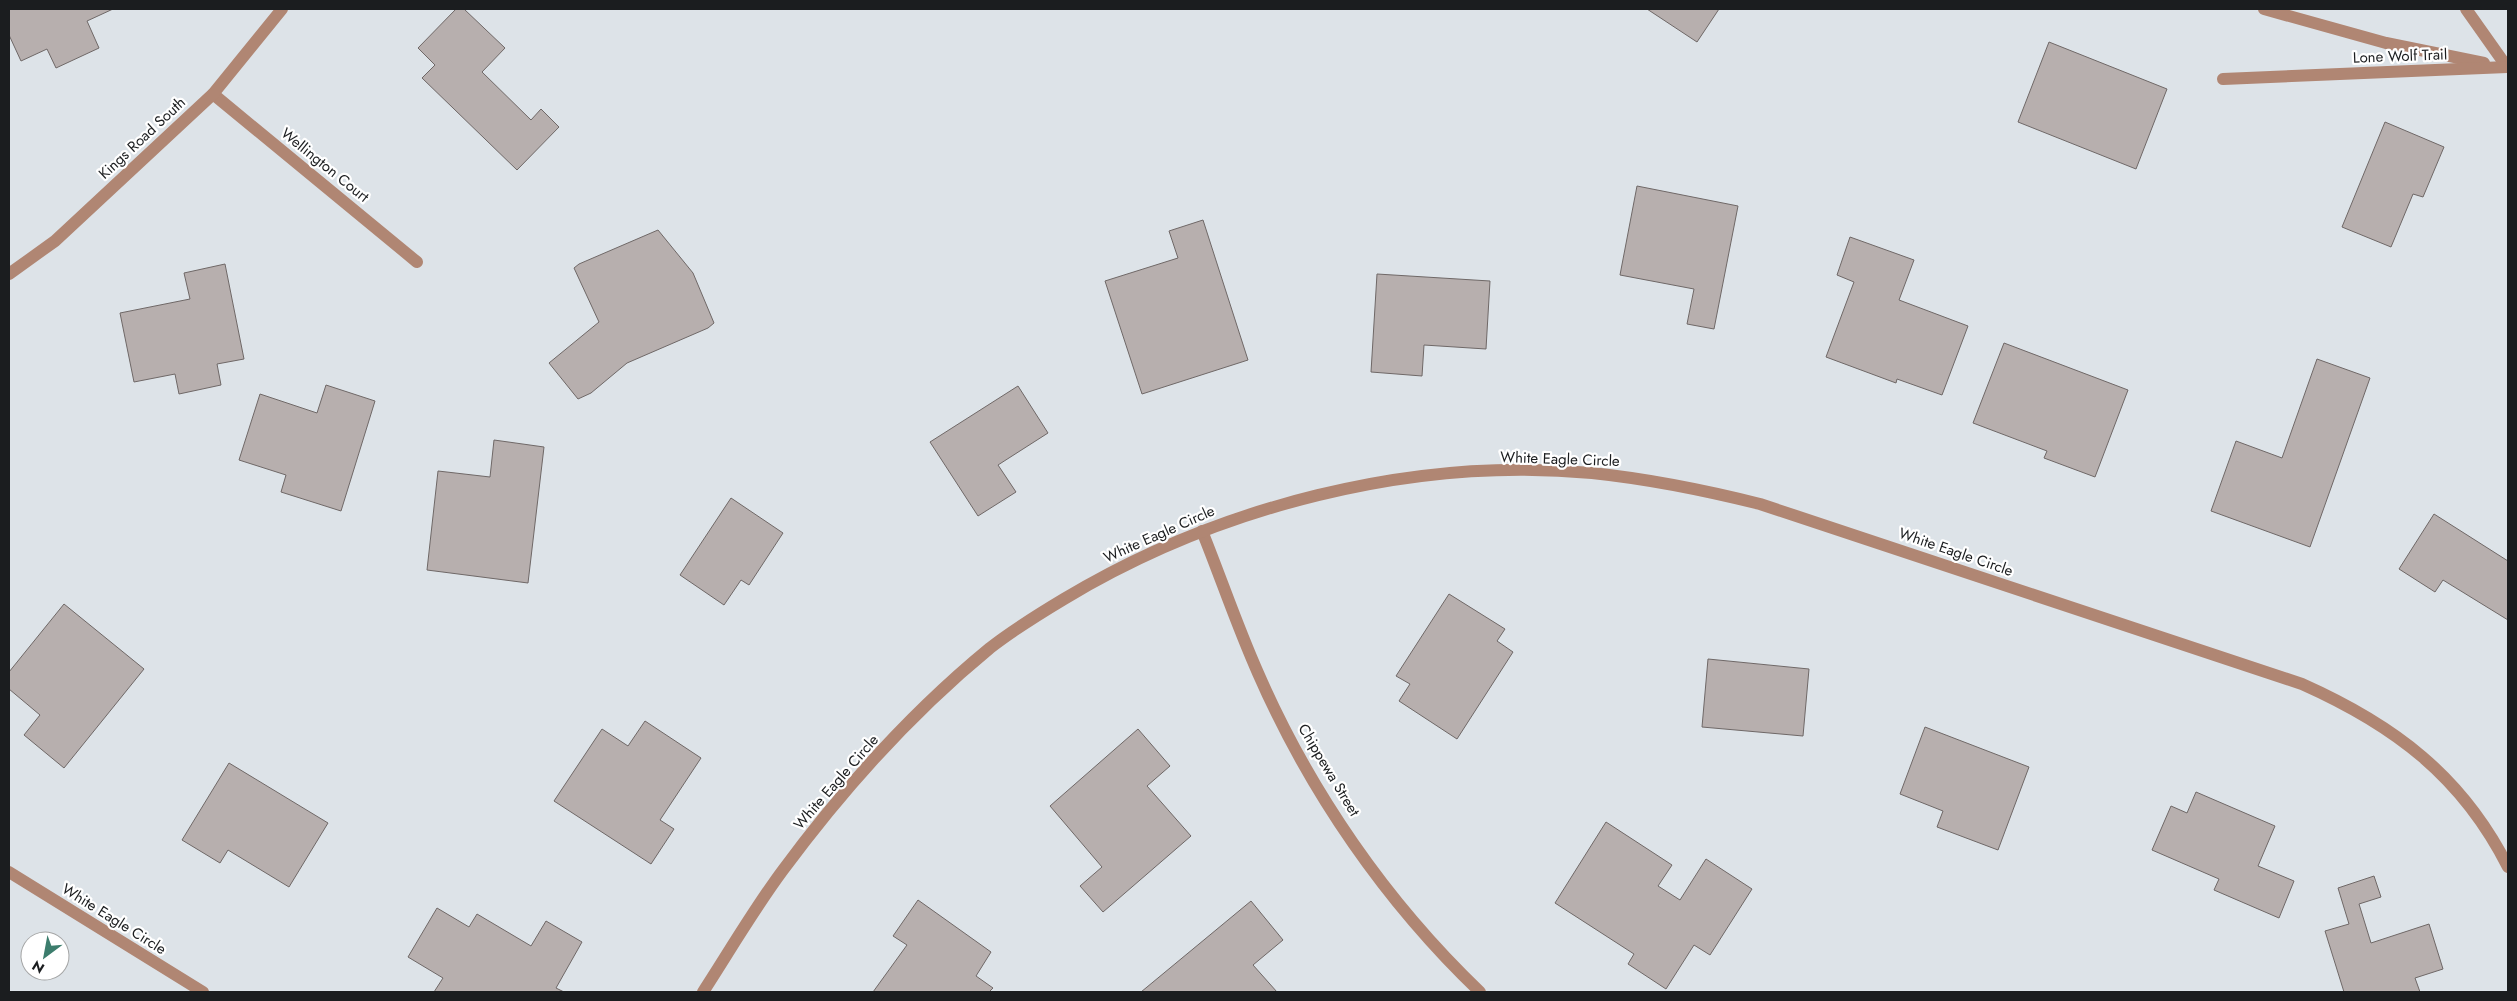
<svg xmlns="http://www.w3.org/2000/svg" width="2517" height="1001" viewBox="0 0 2517 1001" font-family="Jost,sans-serif">
<rect width="100%" height="100%" fill="#dde3e8"/>
<g fill="#b7afae" stroke="#6f6867">
<polygon points="9,9 113,9 87,21 99,48 56,68 47,49 21,61 9,35"/>
<polygon points="456,9 464,9 505,48 482,72 531,120 541,109 559,127 517,170 422,78 435,65 418,48"/>
<polygon points="1647,9 1719,9 1697,42"/>
<polygon points="2049,42 2167,89 2136,169 2018,122"/>
<polygon points="2385,122 2444,147 2423,197 2413,194 2391,247 2342,227"/>
<polygon points="1637,186 1738,206 1714,329 1687,324 1694,289 1620,275"/>
<polygon points="1203,220 1248,360 1142,394 1105,281 1178,258 1169,231"/>
<polygon points="658,230 693,273 714,323 708,328 627,363 591,393 578,399 549,363 599,322 574,268 579,264"/>
<polygon points="1850,237 1914,260 1899,300 1968,326 1942,395 1897,379 1896,383 1826,357 1854,282 1837,275"/>
<polygon points="225,264 244,359 217,364 221,385 179,394 175,374 134,382 120,313 190,299 184,273"/>
<polygon points="1377,274 1490,281 1486,349 1424,345 1422,376 1371,372"/>
<polygon points="2004,343 2128,390 2095,477 2044,458 2047,451 1973,423"/>
<polygon points="2317,359 2370,378 2310,547 2211,511 2236,441 2282,458"/>
<polygon points="326,385 375,401 341,511 281,492 286,475 239,460 260,394 317,413"/>
<polygon points="1018,386 1048,433 998,465 1016,492 978,516 930,442"/>
<polygon points="494,440 544,447 528,583 427,570 438,471 490,477"/>
<polygon points="731,498 783,533 749,585 741,580 724,605 680,575"/>
<polygon points="2434,514 2508,561 2508,620 2443,580 2435,592 2399,569"/>
<polygon points="1449,594 1505,629 1497,641 1513,652 1457,739 1399,701 1410,684 1396,676"/>
<polygon points="64,604 144,669 64,768 24,735 40,715 9,689 9,672"/>
<polygon points="1708,659 1809,669 1803,736 1702,727"/>
<polygon points="645,721 701,758 660,820 674,829 651,864 554,801 602,729 628,746"/>
<polygon points="1925,727 2029,767 1998,850 1937,827 1943,811 1900,794"/>
<polygon points="1138,729 1170,766 1147,786 1191,836 1103,912 1080,886 1102,867 1050,806"/>
<polygon points="229,763 328,823 289,887 228,850 220,863 182,840"/>
<polygon points="2196,792 2275,826 2258,866 2294,881 2279,918 2214,890 2219,879 2152,850 2171,806 2187,813"/>
<polygon points="1606,822 1672,865 1658,886 1680,900 1706,859 1752,889 1710,955 1694,945 1666,989 1628,964 1634,954 1555,903"/>
<polygon points="2374,876 2381,897 2359,904 2371,943 2429,924 2443,969 2415,978 2420,992 2344,992 2325,931 2349,924 2338,888"/>
<polygon points="918,900 991,952 976,976 993,988 989,992 873,992 907,945 893,936"/>
<polygon points="1251,901 1283,940 1253,965 1277,992 1141,992"/>
<polygon points="437,908 469,927 477,914 531,946 546,921 582,942 556,988 564,992 434,992 443,978 408,957"/>
</g>
<g fill="none" stroke-linecap="round" stroke-linejoin="round">
<g stroke="#b08673" stroke-width="12">
<polyline points="2264,9 2386,43 2484,63"/>
<polyline points="2466,9 2507,67"/>
<polyline points="2223,79 2507,67"/>
<polyline points="213,94 417,262"/>
<polyline points="9,274 55,241 213,94 282,9"/>
<path d="M1202 531C1221 578 1237 626 1258 673 1310 792 1386 902 1480 992"/>
<polyline points="9,872 203,992"/>
<path d="M703 992C729 952 754 909 783 870 843 789 912 712 990 648 1013 630 1039 614 1064 599 1217 507 1412 456 1592 473 1649 479 1704 490 1760 504L2302 684C2394 725 2462 776 2508 867"/>
</g>
</g>
<g text-anchor="middle" stroke-width="4.5" stroke-linejoin="round" paint-order="stroke">
<g font-size="15" fill="#1b1d1f" stroke="#fff">
<text transform="translate(2400 56) rotate(-2)" y="5">Lone Wolf Trail</text>
<text transform="translate(142 138) rotate(-43)" y="5">Kings Road South</text>
<text transform="translate(325 165) rotate(39)" y="5">Wellington Court</text>
<text transform="translate(1560 459) rotate(2)" y="5">White Eagle Circle</text>
<text transform="translate(1159 534) rotate(-24)" y="5">White Eagle Circle</text>
<text transform="translate(1956 552) rotate(19)" y="5">White Eagle Circle</text>
<text transform="translate(1329 770) rotate(59)" y="5">Chippewa Street</text>
<text transform="translate(836 782) rotate(-49)" y="5">White Eagle Circle</text>
<text transform="translate(114 919) rotate(32)" y="5">White Eagle Circle</text>
</g>
</g>
<rect width="2517" height="1001" fill="none" stroke="#1b1d1f" stroke-width="20"/>
<g transform="translate(45 956) rotate(212)"><circle r="24" fill="#ffffff" stroke="#a4a5a5"/>
<path d="M0-4L9 19L0 12L-9 19Z" fill="#3c7d6d"/>
<text y="-8" font-size="14" font-weight="bold" text-anchor="middle" fill="#1b1d1f">N</text>
</g>
</svg>
